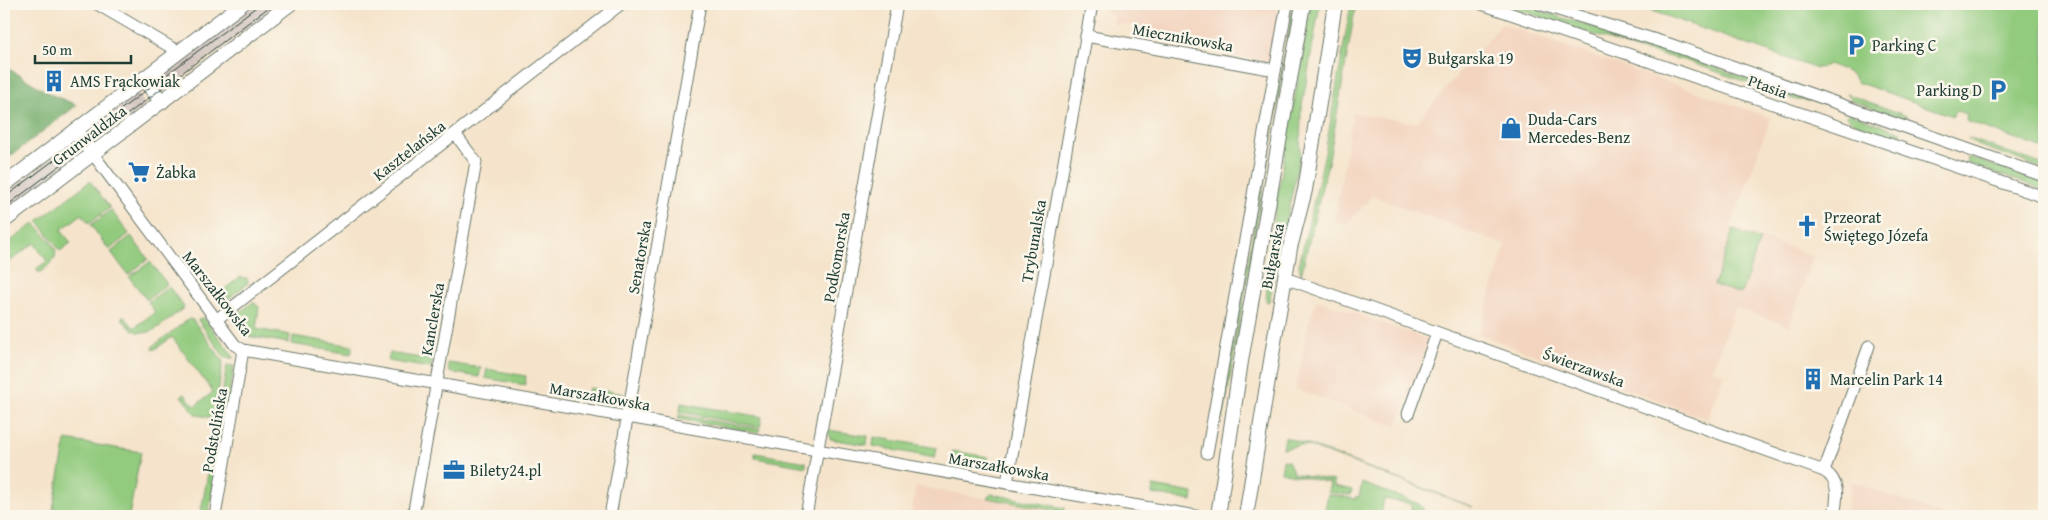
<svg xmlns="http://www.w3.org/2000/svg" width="2048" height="520" viewBox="0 0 2048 520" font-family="'Gentium Book Plus',serif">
<rect width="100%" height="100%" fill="#fbf7ec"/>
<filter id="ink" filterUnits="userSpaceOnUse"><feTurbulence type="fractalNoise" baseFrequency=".02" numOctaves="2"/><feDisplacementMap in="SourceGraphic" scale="10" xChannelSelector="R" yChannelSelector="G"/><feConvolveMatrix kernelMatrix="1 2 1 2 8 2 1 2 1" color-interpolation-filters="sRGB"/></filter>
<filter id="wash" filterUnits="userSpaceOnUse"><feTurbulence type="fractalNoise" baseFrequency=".0096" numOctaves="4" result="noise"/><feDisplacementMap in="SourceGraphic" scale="20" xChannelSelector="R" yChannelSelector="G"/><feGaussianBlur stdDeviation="1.12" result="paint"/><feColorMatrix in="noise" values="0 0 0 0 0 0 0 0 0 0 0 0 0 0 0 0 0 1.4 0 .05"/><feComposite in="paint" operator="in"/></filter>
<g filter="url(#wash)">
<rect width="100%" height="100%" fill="#f5e4cb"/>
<g fill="#f3d4bf">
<polygon points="1106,4 1279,4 1269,62 1157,40 1141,26 1113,24 1114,16 1105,10"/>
<polygon points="1502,24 1771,118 1731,227 1813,256 1789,326 1735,307 1712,370 1724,374 1707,419 1478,334 1506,245 1372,196 1346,225 1334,222 1353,113 1416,123"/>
<polygon points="1317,300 1429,340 1397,427 1296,389 1308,325"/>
<polygon points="1852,482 1946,516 1845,516"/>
<polygon points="916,486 1072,514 1072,516 911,516"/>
</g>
<g fill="#cfc0bb">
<polygon points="254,4 279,4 169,88 166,87 159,76"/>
<polygon points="137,92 145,106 108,132 100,122"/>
<polygon points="74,147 77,151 80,149 85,150 4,213 4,194 55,155 64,150 67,149 69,151"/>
</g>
<g fill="#92ca7e" stroke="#588459">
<polygon points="1293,4 1295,4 1223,419 1221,417"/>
<polygon points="1311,4 1320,4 1301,112 1300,156 1269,302 1266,301 1270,239"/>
<polygon points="1351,4 1356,4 1330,154 1301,275 1299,265 1325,153"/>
<polygon points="1503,4 1518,4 1667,50 1809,101 1796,100 1684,60 1636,49"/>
<path d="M1632 4H2044V149L1966 121 1967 114 1956 111 1953 116 1857 82C1850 70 1840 69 1828 64L1821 68 1817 67V69Z"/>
<polygon points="1847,94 1907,116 1906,119 1853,101"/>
<polygon points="1849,113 1901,132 1899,139 1855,123 1846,116"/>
<polygon points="1968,138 2044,165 2044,169 1975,144"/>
<polygon points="1968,157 2044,183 2044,190 1967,163"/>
<polygon points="90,181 110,208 89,223 82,214 61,230 71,243 60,251 38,221"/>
<polygon points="111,210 129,234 109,250 91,225"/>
<path d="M35 223C53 247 69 252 39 273L36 269 47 261 34 243 4 266V246Z"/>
<polygon points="1733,230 1760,240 1741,294 1714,285"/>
<polygon points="131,236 148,259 128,275 111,252"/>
<polygon points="150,262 167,284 147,300 129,277"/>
<polygon points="240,277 247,278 248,283 228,299 222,291"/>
<path d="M169 287 184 307 181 310C159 326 144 347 122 319L123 315 134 328 155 312 148 302Z"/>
<polygon points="253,302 259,307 256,329 290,335 289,343 247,336 232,321 235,316"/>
<polygon points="203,317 231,353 234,358 225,358 198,320"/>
<polygon points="189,319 193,320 223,361 214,418 196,415 181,396 184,394 195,406 213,392 172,337 154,350 152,347"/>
<polygon points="293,336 353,346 351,354 292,344"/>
<polygon points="390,353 433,360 430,368 388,361"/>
<polygon points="448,363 481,368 479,377 449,372"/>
<polygon points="227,365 234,366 225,420 218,418"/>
<polygon points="487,369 526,376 525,385 485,378"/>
<polygon points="589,388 624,394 623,399 620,402 587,396"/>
<polygon points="681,403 762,417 760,427 680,412"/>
<polygon points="679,415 760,429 758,433 678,419"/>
<polygon points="217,425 224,426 208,516 200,516"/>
<polygon points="828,430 868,436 867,445 830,439"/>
<polygon points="874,437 937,448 935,458 873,446"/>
<polygon points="1285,437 1311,446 1473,507 1309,446 1299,445 1283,449"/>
<polygon points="66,440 141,452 129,516 93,516 53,509"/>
<polygon points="953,451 988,457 987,467 951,460"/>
<polygon points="755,453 806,462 806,467 755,458"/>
<polygon points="1283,460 1288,461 1294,473 1334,481 1334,486 1352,490 1351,495 1328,492 1330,483 1281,472"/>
<polygon points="1362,483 1419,504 1423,509 1424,516 1410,516 1412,504 1384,499 1381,516 1324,516 1328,494 1356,499 1356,496 1359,497"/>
<polygon points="1153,486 1193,493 1192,501 1152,494"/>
<polygon points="991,494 1065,508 1064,512 987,498"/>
</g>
<polygon fill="#75ae6d" stroke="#4a7650" points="4,66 52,95 77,105 4,161"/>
</g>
<g filter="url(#ink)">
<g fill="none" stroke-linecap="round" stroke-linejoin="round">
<g stroke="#6a7769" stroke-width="13">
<g id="minor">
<polyline points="97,4 179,52"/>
<polyline points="1482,4 2044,197"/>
<polyline points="1539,4 1669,44 2044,176"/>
<polyline points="1086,36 1275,70"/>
<polyline points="93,154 235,345 243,350 1196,516"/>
<path d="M1285 278 1824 471C1841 481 1837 500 1834 516"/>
<polyline points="216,320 621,4"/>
<polyline points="1408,414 1437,333"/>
<polyline points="1207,453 1287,4"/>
<polyline points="1824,471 1869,346"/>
<polyline points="1007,483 1092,4"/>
<polyline points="215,516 243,350"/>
<polyline points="413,516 476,162 456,135"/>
<polyline points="610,516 700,4"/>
<polyline points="806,516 897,4"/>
</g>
</g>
<g stroke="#6a7769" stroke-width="16">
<g id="tertiary">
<polyline points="144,79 162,102"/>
<polyline points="75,131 93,154"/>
<polyline points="4,185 242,4"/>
<polyline points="4,221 290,4"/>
<polyline points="1218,516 1241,361 1303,4"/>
<polyline points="1246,516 1277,324 1290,248 1305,190 1335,4"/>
</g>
</g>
<use href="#minor" stroke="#fff" stroke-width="11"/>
<use href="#tertiary" stroke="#fff" stroke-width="14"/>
<g stroke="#1f3d34" stroke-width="1">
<polyline points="4,198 260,4"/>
<polyline points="4,208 273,4"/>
</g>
</g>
</g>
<defs>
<g id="parking-bare" transform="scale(1.725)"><path d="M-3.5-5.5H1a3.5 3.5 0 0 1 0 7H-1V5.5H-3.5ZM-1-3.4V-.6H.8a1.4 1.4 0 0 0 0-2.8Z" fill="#1f6fb2" stroke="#fbf7ec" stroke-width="2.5" paint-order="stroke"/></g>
<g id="theatre-bare" transform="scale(1.725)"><path d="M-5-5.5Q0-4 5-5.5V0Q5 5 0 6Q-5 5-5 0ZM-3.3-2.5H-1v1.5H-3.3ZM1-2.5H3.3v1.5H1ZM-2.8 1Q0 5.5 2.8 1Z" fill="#1f6fb2" stroke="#fbf7ec" stroke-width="2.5" paint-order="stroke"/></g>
<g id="building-bare" transform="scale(1.725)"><path d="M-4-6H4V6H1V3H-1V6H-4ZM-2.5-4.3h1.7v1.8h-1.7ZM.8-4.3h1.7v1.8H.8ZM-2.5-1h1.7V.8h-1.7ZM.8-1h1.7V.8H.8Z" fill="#1f6fb2" stroke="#fbf7ec" stroke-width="2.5" paint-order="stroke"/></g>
<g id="shop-bare" transform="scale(1.725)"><path d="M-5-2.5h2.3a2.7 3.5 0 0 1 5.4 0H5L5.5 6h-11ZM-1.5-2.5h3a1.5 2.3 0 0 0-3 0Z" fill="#1f6fb2" stroke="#fbf7ec" stroke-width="2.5" paint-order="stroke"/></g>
<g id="supermarket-bare" transform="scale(1.725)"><path d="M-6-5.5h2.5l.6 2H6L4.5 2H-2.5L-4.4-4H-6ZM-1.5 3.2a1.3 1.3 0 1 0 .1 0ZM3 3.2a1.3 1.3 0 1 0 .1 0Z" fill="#1f6fb2" stroke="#fbf7ec" stroke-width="2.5" paint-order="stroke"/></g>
<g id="church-bare" transform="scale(1.725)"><path d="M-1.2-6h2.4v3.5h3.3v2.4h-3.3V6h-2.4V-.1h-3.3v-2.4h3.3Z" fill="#1f6fb2" stroke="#fbf7ec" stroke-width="2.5" paint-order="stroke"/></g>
<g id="office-bare" transform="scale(1.725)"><path d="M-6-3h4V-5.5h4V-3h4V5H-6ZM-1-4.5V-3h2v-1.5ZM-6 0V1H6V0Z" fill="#1f6fb2" stroke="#fbf7ec" stroke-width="2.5" paint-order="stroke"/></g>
</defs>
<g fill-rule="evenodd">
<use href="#parking-bare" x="1856" y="45"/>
<use href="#theatre-bare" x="1412" y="58"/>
<use href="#building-bare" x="54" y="81"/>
<use href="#parking-bare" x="1998" y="90"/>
<use href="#shop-bare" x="1511" y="128"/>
<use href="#supermarket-bare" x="139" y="172"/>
<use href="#church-bare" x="1807" y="226"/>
<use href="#building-bare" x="1813" y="379"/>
<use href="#office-bare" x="454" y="470"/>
</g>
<g text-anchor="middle" stroke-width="5" stroke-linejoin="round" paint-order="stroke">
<g font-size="16" fill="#1f3d34" stroke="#fbf7ec">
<text transform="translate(1183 37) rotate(10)" y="6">Miecznikowska</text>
<text transform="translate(1768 86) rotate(20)" y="6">Ptasia</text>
<text transform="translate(89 135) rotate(-37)" y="6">Grunwaldzka</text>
<text transform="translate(409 150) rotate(-38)" y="6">Kasztelańska</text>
<text transform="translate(1033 241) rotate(-80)" y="6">Trybunalska</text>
<text transform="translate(1272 256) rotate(-79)" y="6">Bułgarska</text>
<text transform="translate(639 257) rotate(-80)" y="6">Senatorska</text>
<text transform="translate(836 257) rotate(-80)" y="6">Podkomorska</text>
<text transform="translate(218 293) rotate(52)" y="6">Marszałkowska</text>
<text transform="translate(432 319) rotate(-80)" y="6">Kanclerska</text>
<text transform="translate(1584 367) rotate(20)" y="6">Świerzawska</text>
<text transform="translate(600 396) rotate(10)" y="6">Marszałkowska</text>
<text transform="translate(214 430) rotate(-80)" y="6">Podstolińska</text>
<text transform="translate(999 466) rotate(10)" y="6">Marszałkowska</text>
</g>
<g font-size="16" fill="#1f3d34" stroke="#fbf7ec" text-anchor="start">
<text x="1872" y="51">Parking C</text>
<text x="1428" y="64">Bułgarska 19</text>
<text x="70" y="87">AMS Frąckowiak</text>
<text x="1982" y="96" text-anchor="end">Parking D</text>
<text x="1528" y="125">Duda-Cars<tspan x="1528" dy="18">Mercedes-Benz</tspan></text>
<text x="156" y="178">Żabka</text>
<text x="1824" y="223">Przeorat<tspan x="1824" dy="18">Świętego Józefa</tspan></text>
<text x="1830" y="385">Marcelin Park 14</text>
<text x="470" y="476">Bilety24.pl</text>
</g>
</g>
<rect width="2048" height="520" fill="none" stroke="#fbf7ec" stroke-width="20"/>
<path d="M35 55v8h96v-8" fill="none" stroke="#1f3d34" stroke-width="2.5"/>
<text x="42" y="55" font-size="15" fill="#1f3d34" stroke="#fbf7ec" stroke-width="4" paint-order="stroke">50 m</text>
</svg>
